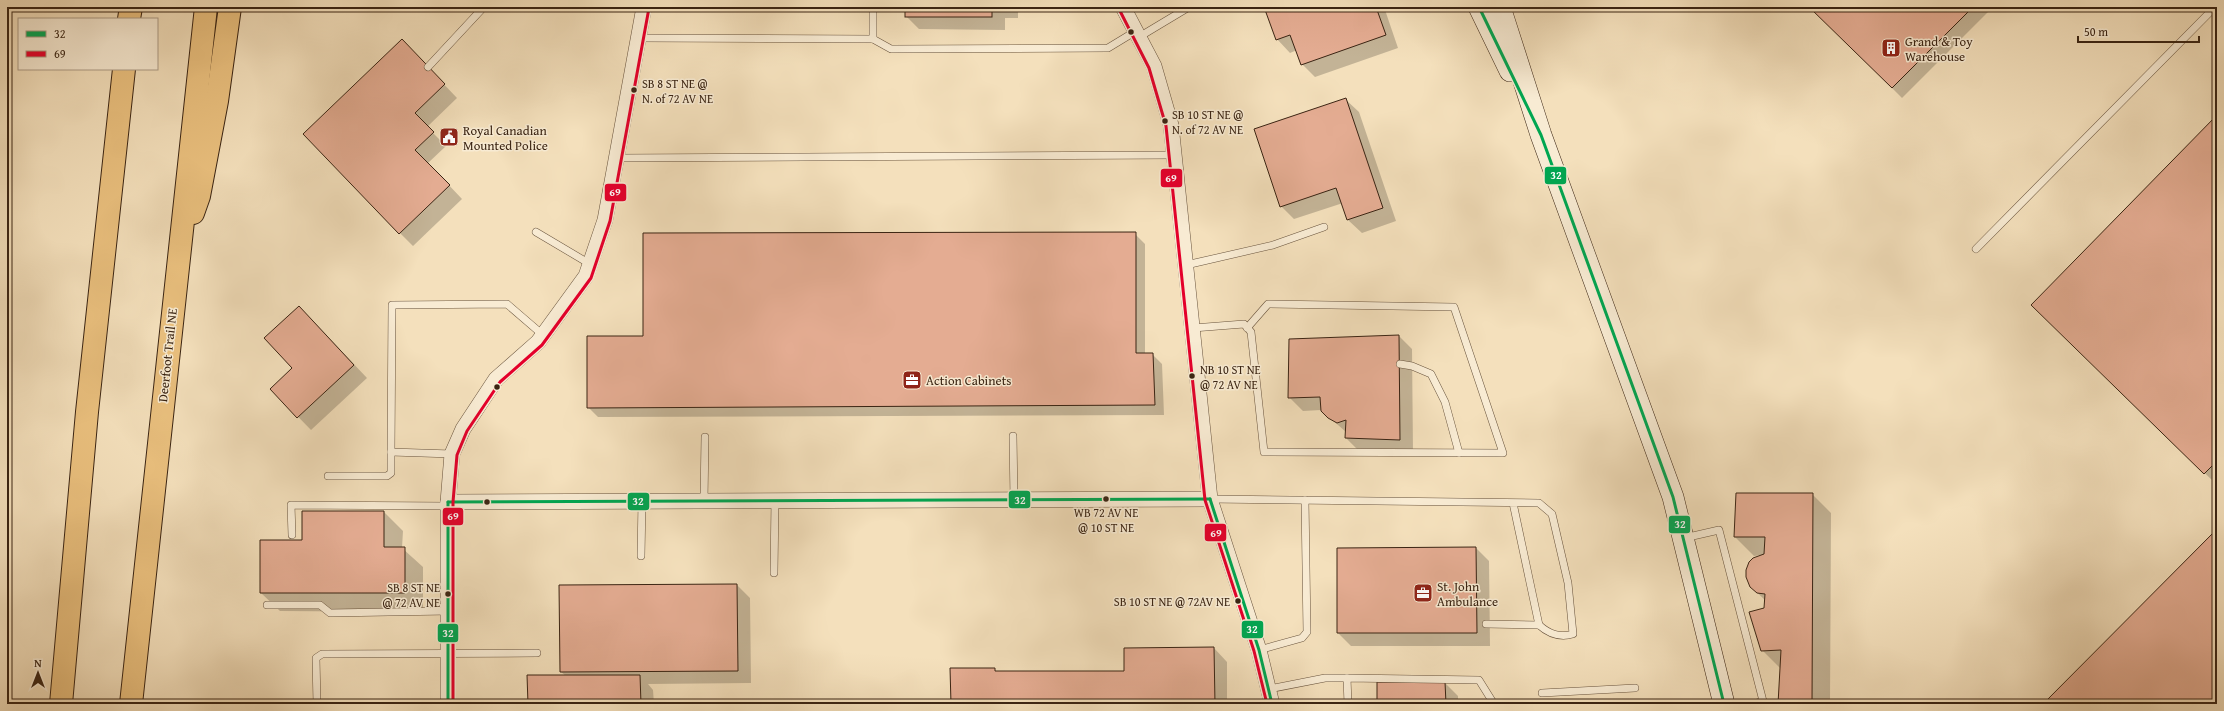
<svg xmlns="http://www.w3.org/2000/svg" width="2224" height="711" viewBox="0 0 2224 711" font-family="'Gentium Book Plus',serif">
<rect width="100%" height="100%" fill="#f4e0bc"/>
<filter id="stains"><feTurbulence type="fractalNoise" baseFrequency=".005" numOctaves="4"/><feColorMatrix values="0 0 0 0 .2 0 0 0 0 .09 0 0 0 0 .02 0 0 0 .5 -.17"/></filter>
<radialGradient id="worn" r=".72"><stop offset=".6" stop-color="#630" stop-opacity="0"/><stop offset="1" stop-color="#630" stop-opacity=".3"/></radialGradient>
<g fill="#0003">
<polygon points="906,7 1018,7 1018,18 1005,18 1005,30 919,29 906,16"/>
<polygon points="1265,7 1384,7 1398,48 1315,77 1302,64 1297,50 1290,53 1277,39"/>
<polygon points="1811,7 1993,7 1902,98"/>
<polygon points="415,54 457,98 427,127 446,146 428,163 462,199 413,246 400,233"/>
<polygon points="1345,99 1359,112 1396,221 1362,233 1348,220 1343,203 1294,219 1281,206"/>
<polygon points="2217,116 2217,481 2215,483 2032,305"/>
<polygon points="1135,234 1145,244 1145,354 1152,354 1162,364 1164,415 598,417 588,407 644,337"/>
<polygon points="312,320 367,378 311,430 271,389 294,368"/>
<polygon points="1399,336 1412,349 1413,453 1359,451 1346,438 1346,432 1321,410 1303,411 1289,397"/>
<polygon points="1812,494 1831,513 1830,704 1779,704 1781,669 1762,650 1766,601 1750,586 1761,555 1754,556 1735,537"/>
<polygon points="384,512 403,531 402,548 423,567 423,612 280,611 261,593 303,541"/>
<polygon points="1476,548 1489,561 1490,646 1351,646 1338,633 1338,549"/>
<polygon points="737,585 750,598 751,683 648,684 653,690 654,704 529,704 566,676 561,672"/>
<polygon points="1214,648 1227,662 1227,704 952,704 994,669 997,672 1125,672 1125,649"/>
<polygon points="1445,683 1458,696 1458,704 1378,704"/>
</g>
<g fill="#e4ac92" stroke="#3a2413">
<rect x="905" y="7" width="87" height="10"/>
<polygon points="1264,7 1376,7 1386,35 1301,65 1290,35 1276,40"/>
<polygon points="1809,7 1973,7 1892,88"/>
<polygon points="402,39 445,84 415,113 434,132 415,150 450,185 399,234 303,134"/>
<polygon points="1346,98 1383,208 1347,220 1336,188 1280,207 1254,129"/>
<polygon points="2217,115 2217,461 2204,474 2031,305"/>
<polygon points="1136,232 1136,353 1153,353 1155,405 587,408 587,336 643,336 643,233"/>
<polygon points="299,306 354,365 297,418 270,389 292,368 264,338"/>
<polygon points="1399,335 1400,440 1345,438 1346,420 1337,423 1328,418 1321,411 1320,397 1288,398 1289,339"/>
<polygon points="1736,493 1813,493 1812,704 1778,704 1781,650 1761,651 1749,612 1764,608 1765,594 1757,593 1750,587 1746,577 1746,570 1749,562 1753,558 1764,554 1765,537 1734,537"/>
<polygon points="302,511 384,511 384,547 405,547 405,593 260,593 260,540 302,540"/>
<polygon points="2217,529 2217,704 2043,704"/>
<polygon points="1476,547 1477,633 1337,633 1337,548"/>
<polygon points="737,584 738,671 560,672 559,585"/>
<polygon points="1214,647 1215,704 951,704 950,668 995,668 995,671 1124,671 1124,648"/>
<polygon points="527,675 640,675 641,704 528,704"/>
<polygon points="1377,682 1445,682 1446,704 1377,704"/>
</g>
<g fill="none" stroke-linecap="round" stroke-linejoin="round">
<g stroke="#68533d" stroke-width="8">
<g id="lane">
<polyline points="873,7 873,39"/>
<polyline points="1139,37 1189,7"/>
<polyline points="639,38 873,39 891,49 1108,48 1136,31"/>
<polyline points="428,67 481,10"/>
<polyline points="617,158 1174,155"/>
<polyline points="536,232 590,264"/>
<polyline points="1976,249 2215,7"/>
<polyline points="1186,265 1273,245 1324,227"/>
<polyline points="1193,328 1244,324 1251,332 1264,452 1503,453 1454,307 1268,304 1247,328"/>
<polyline points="1400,364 1412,366 1431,374 1445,402 1459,453"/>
<polyline points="1013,436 1014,500"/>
<polyline points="452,454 391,452 392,305 507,304 543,335"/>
<polyline points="328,476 387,476 391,473 391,452"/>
<path d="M1210 499 1539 503 1552 514 1568 583 1573 634C1559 638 1549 634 1539 625L1513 503"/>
<polyline points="704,501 705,437"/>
<polyline points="292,535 291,505 448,506"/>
<polyline points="1684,538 1719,530 1763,701 1753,704"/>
<polyline points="641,556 642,501"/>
<polyline points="774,573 775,500"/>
<polyline points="267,605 320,605 330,613 448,611"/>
<polyline points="1486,624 1539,625"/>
<polyline points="1259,650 1302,638 1307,632 1305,500"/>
<polyline points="1269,689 1325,678 1347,678"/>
<polyline points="1542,693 1635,688"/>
<polyline points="317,704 316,658 322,654 537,653"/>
<polyline points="1348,704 1347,678 1479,680 1494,704"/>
</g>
</g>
<g stroke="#68533d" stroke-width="16">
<g id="street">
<polyline points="1123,7 1154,66 1171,125 1210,499 1259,650 1272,704"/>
<polyline points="448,502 1210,499"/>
<polyline points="448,704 448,502 452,454 463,429 496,379 538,342 586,276 605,220 644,7"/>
</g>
</g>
<g stroke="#3a2413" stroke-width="22">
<g id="secondary">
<polyline points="1479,7 1510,71"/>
<polyline points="1500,7 1541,135 1673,497 1724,704"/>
</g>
</g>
<g stroke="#3a2413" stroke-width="24">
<g id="highway">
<polyline points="129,19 131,7"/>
<polyline points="193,213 199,196 217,101 230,7"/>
<polyline points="61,704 87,412 124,69"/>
<polyline points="131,704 206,7"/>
</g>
</g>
<use href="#lane" stroke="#f8ebd3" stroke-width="7"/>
<use href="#street" stroke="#f8ebd3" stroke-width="15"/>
<use href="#secondary" stroke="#f8ebd3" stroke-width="21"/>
<use href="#highway" stroke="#eac07e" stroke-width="22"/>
<g stroke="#f8ebd3" stroke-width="6">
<g id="bus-1">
<polyline points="1479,7 1541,135 1673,497 1724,704"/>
<polyline points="1210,499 1259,650 1272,704"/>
<polyline points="448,502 1210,499"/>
<polyline points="448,502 448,704"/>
</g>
</g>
<g stroke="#f8ebd3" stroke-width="6">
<g id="bus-2">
<polyline points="1119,9 1149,68 1166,126 1205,500 1254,651 1267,704"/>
<polyline points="453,704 453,502 457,455 467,431 500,382 542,345 591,278 610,221 649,8"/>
</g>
</g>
<use href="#bus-1" stroke="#00a651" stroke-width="3"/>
<use href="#bus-2" stroke="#e4002b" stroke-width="3"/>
</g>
<defs>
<g id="building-square" transform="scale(1)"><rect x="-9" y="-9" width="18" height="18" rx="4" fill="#8f2418" stroke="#f8ebd3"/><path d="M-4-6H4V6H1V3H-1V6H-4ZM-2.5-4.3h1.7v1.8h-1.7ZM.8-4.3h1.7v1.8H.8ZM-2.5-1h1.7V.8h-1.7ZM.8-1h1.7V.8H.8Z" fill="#fff"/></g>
<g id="civic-square" transform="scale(1)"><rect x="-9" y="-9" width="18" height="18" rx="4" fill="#8f2418" stroke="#f8ebd3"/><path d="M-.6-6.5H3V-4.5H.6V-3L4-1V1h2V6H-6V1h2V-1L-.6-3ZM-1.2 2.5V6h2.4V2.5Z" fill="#fff"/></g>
<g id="office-square" transform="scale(1)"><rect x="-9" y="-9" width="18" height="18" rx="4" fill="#8f2418" stroke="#f8ebd3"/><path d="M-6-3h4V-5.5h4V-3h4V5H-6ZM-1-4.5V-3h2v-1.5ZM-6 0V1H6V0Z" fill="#fff"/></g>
</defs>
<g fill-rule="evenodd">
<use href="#building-square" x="1891" y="48"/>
<use href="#civic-square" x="449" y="137"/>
<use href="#office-square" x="912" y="380"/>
<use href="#office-square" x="1423" y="593"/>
</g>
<g fill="#3a2413" stroke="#f8ebd3" stroke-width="1.5">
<circle cx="1131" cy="32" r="3.5"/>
<circle cx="634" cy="90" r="3.5"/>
<circle cx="1165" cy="121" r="3.5"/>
<circle cx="1192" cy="376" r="3.5"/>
<circle cx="497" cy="387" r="3.5"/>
<circle cx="1106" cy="499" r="3.5"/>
<circle cx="487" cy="502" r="3.5"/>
<circle cx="448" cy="594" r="3.5"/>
<circle cx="1238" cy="601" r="3.5"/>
</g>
<g text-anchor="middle" stroke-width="3" stroke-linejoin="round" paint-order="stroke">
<g font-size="12" fill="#3a2413" stroke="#f8ebd3" text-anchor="start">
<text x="642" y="88">SB 8 ST NE @<tspan x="642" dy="15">N. of 72 AV NE</tspan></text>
<text x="1172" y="119">SB 10 ST NE @<tspan x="1172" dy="15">N. of 72 AV NE</tspan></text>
<text x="1200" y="374">NB 10 ST NE<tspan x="1200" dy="15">@ 72 AV NE</tspan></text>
<text x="1106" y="517" text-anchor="middle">WB 72 AV NE<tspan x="1106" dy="15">@ 10 ST NE</tspan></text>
<text x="440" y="592" text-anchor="end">SB 8 ST NE<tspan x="440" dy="15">@ 72 AV NE</tspan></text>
<text x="1230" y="606" text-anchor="end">SB 10 ST NE @ 72AV NE</text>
</g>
<g font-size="13" fill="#3a2413" stroke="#f8ebd3" text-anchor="start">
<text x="1905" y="46">Grand &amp; Toy<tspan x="1905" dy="15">Warehouse</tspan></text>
<text x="463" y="135">Royal Canadian<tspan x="463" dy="15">Mounted Police</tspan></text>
<text x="926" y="385">Action Cabinets</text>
<text x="1437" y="591">St. John<tspan x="1437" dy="15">Ambulance</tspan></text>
</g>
<g font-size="13" fill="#3a2413" stroke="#f8ebd3">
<text transform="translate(167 355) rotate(-84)" y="5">Deerfoot Trail NE</text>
</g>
</g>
<g stroke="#f8ebd3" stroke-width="1.5">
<rect x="1544" y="166" width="23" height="19" rx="4" fill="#00a651"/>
<rect x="1160" y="168" width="23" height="20" rx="4" fill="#e4002b"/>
<rect x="604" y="183" width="23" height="19" rx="4" fill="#e4002b"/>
<rect x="1008" y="490" width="23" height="19" rx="4" fill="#00a651"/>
<rect x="627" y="492" width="23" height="19" rx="4" fill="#00a651"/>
<rect x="442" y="507" width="22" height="19" rx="4" fill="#e4002b"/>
<rect x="1668" y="515" width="23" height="19" rx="4" fill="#00a651"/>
<rect x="1204" y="523" width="23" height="19" rx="4" fill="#e4002b"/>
<rect x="1241" y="620" width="23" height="19" rx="4" fill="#00a651"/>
<rect x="437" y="623" width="22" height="20" rx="4" fill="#00a651"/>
</g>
<g font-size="11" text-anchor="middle" font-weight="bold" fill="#fff">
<text x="1556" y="179">32</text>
<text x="1171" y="182">69</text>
<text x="615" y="196">69</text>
<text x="1020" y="504">32</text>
<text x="638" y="505">32</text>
<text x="453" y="520">69</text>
<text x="1680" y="528">32</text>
<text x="1216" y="537">69</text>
<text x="1252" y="633">32</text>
<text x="448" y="637">32</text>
</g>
<rect width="2224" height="711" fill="none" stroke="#f4e0bc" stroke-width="24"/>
<rect x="8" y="8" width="2208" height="695" fill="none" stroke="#3a2413" stroke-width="2"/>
<rect x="12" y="12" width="2200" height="687" fill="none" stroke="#3a2413"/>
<rect x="18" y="18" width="140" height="52" fill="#f8ebd3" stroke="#ac9b86"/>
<rect x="26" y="31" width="20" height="6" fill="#00a651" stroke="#ac9b86"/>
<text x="54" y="38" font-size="12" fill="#3a2413">32</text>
<rect x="26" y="51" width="20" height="6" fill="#e4002b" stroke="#ac9b86"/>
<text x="54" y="58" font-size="12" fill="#3a2413">69</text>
<g transform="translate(38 673)" stroke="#f8ebd3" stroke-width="3" paint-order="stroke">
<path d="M0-3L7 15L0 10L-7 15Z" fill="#3a2413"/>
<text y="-6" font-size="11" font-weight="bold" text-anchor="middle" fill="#3a2413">N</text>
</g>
<path d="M2078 36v6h121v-6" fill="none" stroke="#3a2413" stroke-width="2"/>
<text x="2084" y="36" font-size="12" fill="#3a2413" stroke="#f8ebd3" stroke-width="3" paint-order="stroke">50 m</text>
<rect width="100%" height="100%" filter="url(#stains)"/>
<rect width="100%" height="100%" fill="url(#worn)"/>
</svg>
